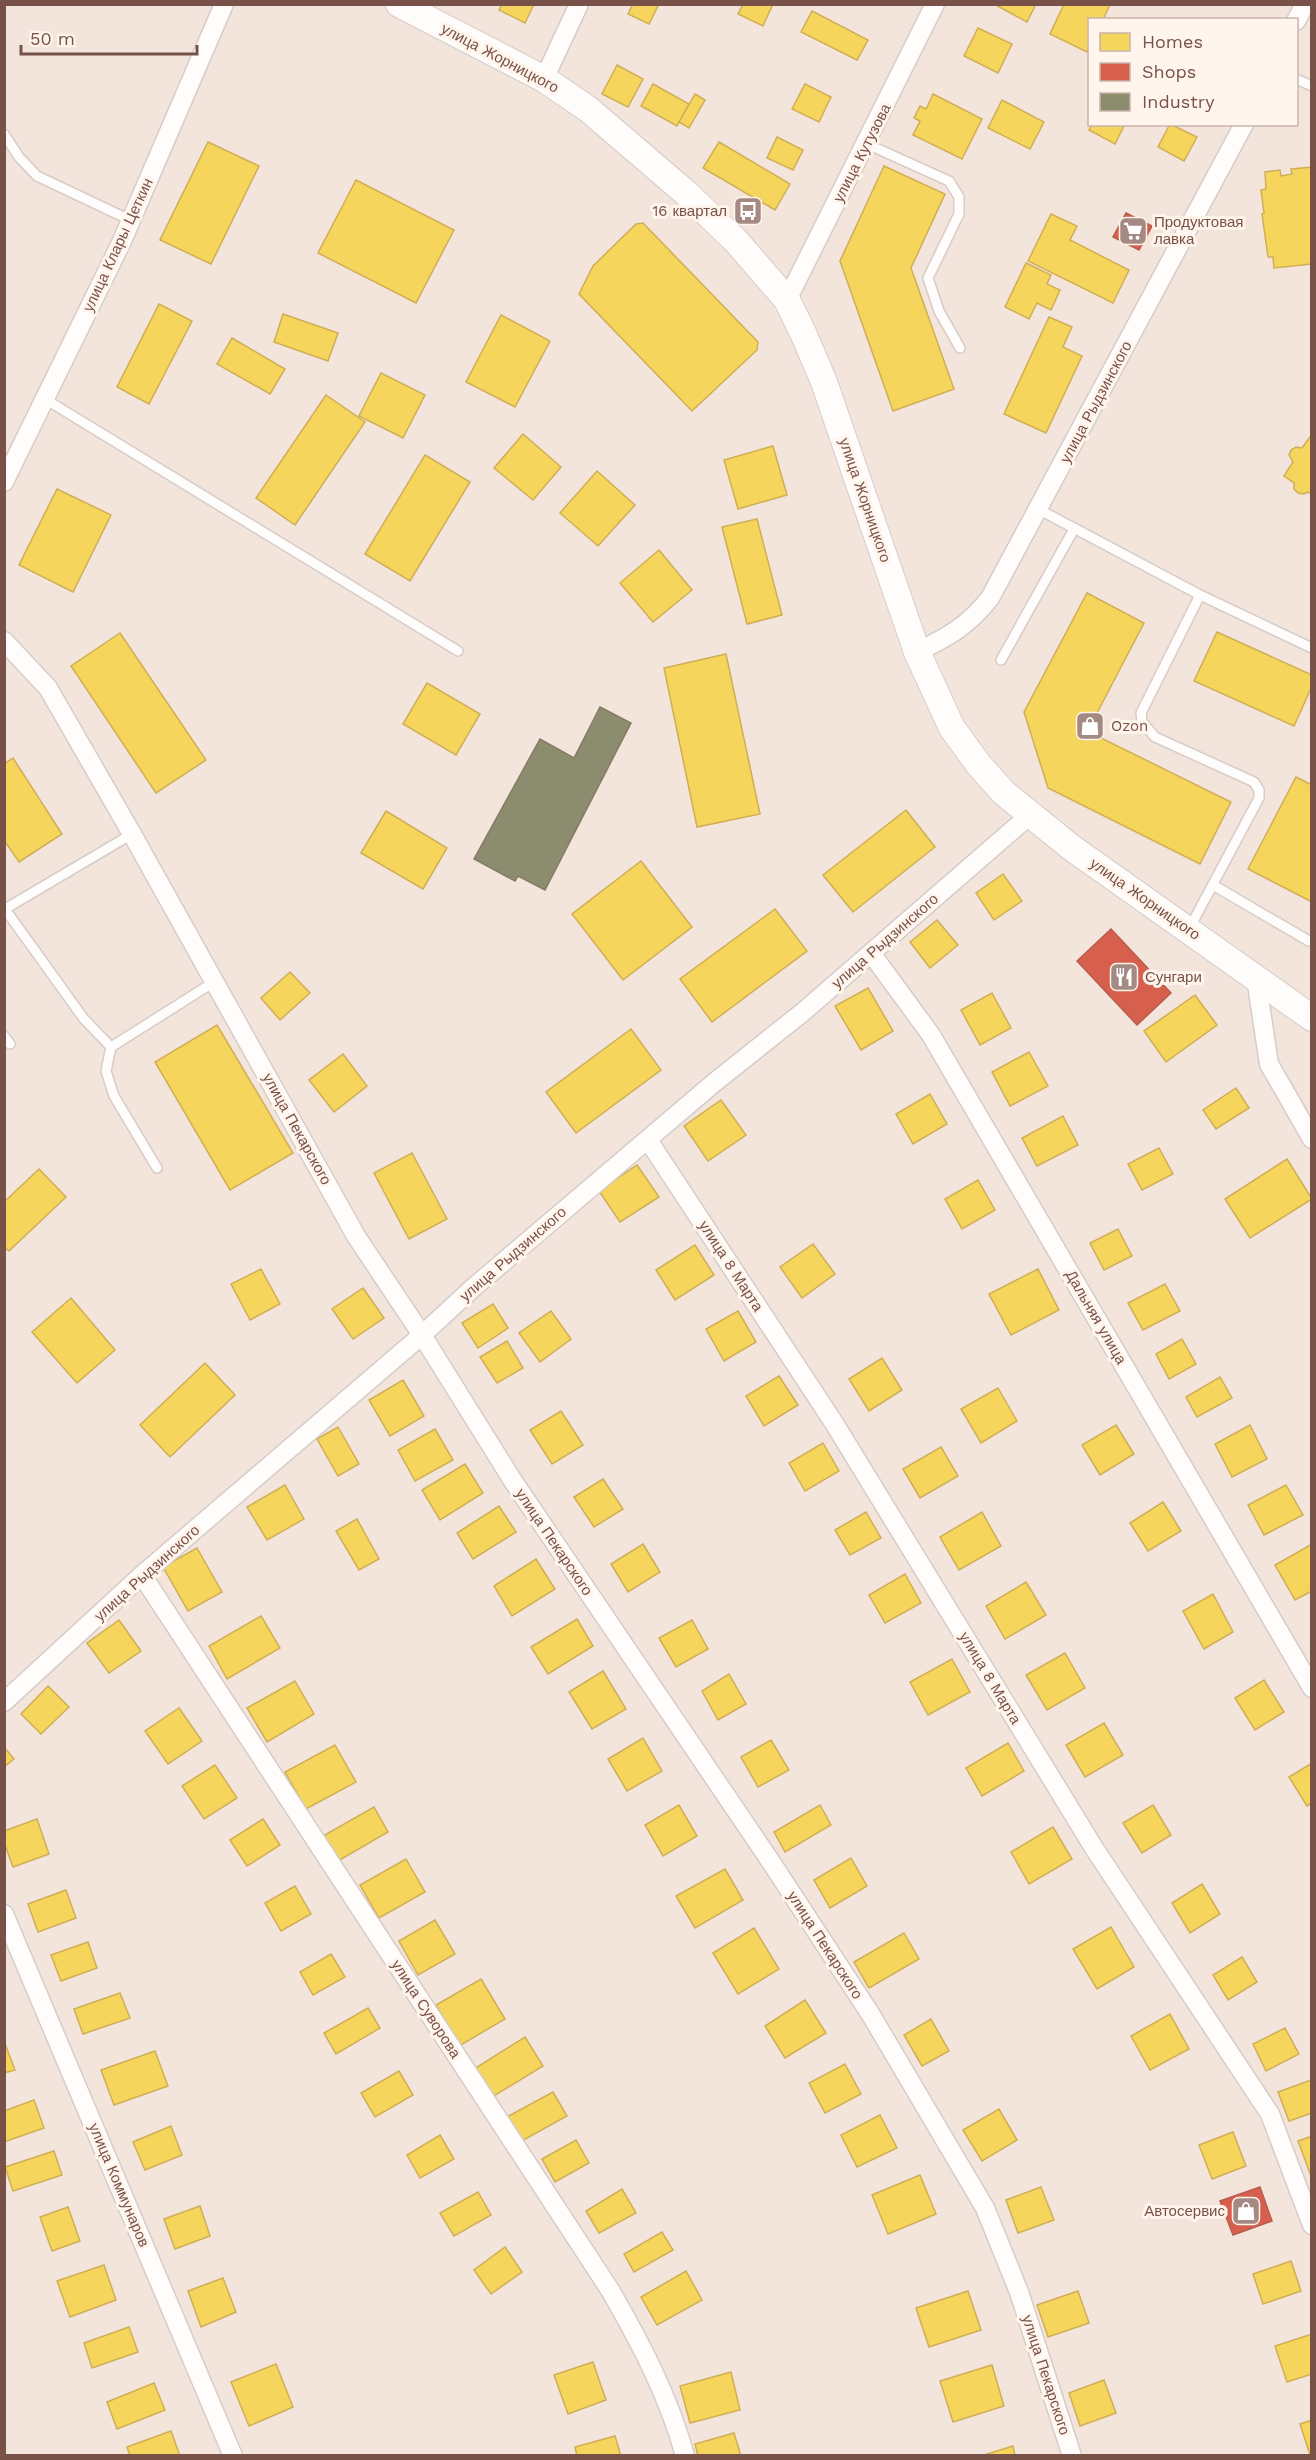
<svg xmlns="http://www.w3.org/2000/svg" width="1316" height="2460" viewBox="0 0 1316 2460" font-family="'Work Sans',sans-serif">
<rect width="100%" height="100%" fill="#f7f1eb"/>
<path fill="#f3e5db" fill-rule="evenodd" d="M5 5H1311V2455H5ZM1090 20H1296V124H1090Z"/>
<g fill="#f6d55c" stroke="#d0ae56" stroke-width="1.5">
<polygon points="502,4 534,4 525,23 499,10"/>
<polygon points="633,4 659,4 649,24 628,14"/>
<polygon points="743,4 773,4 763,26 738,14"/>
<polygon points="994,4 1036,4 1027,22"/>
<polygon points="1064,4 1110,4 1103,20 1090,20 1090,47 1087,52 1050,34"/>
<polygon points="812,11 868,40 857,60 801,32"/>
<polygon points="978,28 1012,44 998,73 964,56"/>
<polygon points="617,65 643,79 628,107 602,94"/>
<polygon points="653,84 689,104 677,126 641,106"/>
<polygon points="805,84 831,97 819,122 792,109"/>
<polygon points="695,94 705,100 689,128 679,122"/>
<polygon points="933,94 982,119 962,159 913,135 920,121 914,118 920,106 926,109"/>
<polygon points="1002,100 1044,122 1030,149 988,128"/>
<polygon points="1092,124 1125,124 1115,144 1089,130"/>
<polygon points="1170,124 1197,137 1184,161 1158,147"/>
<polygon points="777,137 803,150 793,170 767,158"/>
<polygon points="208,142 259,166 211,264 160,240"/>
<polygon points="719,142 790,184 775,210 703,168"/>
<polygon points="884,166 945,194 911,268 954,389 893,411 840,261"/>
<polygon points="1312,167 1312,264 1274,268 1273,257 1268,257 1262,214 1264,213 1261,190 1266,189 1265,172 1280,170 1281,176 1292,174 1291,169"/>
<polygon points="356,180 454,230 416,303 318,253"/>
<polygon points="1051,214 1077,226 1070,240 1129,270 1113,303 1028,261"/>
<polygon points="643,223 758,342 757,350 692,411 579,294 593,266 636,224"/>
<polygon points="1026,263 1051,275 1047,284 1060,290 1051,310 1037,303 1029,319 1005,307"/>
<polygon points="159,304 192,321 149,404 117,387"/>
<polygon points="283,314 338,333 328,361 274,342"/>
<polygon points="501,315 550,341 515,407 466,382"/>
<polygon points="1049,317 1072,327 1063,347 1082,356 1046,433 1004,414"/>
<polygon points="232,338 285,369 270,394 217,364"/>
<polygon points="381,373 425,395 403,438 359,416"/>
<polygon points="326,395 365,422 295,525 256,498"/>
<polygon points="523,434 561,467 533,500 494,468"/>
<polygon points="1312,434 1312,495 1308,492 1304,494 1298,493 1294,489 1294,483 1284,476 1293,462 1289,455 1291,450 1296,447 1302,448"/>
<polygon points="773,446 787,495 738,509 724,460"/>
<polygon points="425,455 470,482 410,581 365,554"/>
<polygon points="597,471 635,505 598,546 560,513"/>
<polygon points="57,489 111,515 73,592 19,565"/>
<polygon points="757,519 782,615 747,624 722,527"/>
<polygon points="659,550 692,590 653,622 620,583"/>
<polygon points="1087,593 1144,623 1096,715 1101,738 1231,802 1200,864 1048,788 1024,712"/>
<polygon points="1217,632 1312,675 1312,686 1294,726 1194,681"/>
<polygon points="120,633 206,760 156,793 71,666"/>
<polygon points="726,654 760,814 697,827 664,668"/>
<polygon points="427,683 480,714 456,755 403,724"/>
<polygon points="13,758 62,834 19,862 4,840 4,764"/>
<polygon points="1296,777 1312,785 1312,902 1248,869"/>
<polygon points="906,810 935,847 853,912 823,875"/>
<polygon points="386,811 447,848 423,889 361,853"/>
<polygon points="641,861 692,927 623,980 572,914"/>
<polygon points="1003,874 1022,901 994,920 976,893"/>
<polygon points="775,909 807,951 712,1022 680,979"/>
<polygon points="937,920 958,945 930,968 910,942"/>
<polygon points="290,972 310,993 280,1020 261,998"/>
<polygon points="868,988 893,1031 861,1050 835,1006"/>
<polygon points="992,993 1011,1028 980,1045 961,1010"/>
<polygon points="1195,995 1217,1025 1166,1062 1144,1031"/>
<polygon points="217,1025 293,1153 230,1190 155,1062"/>
<polygon points="631,1029 661,1070 576,1133 546,1092"/>
<polygon points="1029,1052 1048,1086 1010,1106 992,1072"/>
<polygon points="343,1054 367,1086 334,1112 309,1080"/>
<polygon points="1236,1088 1249,1108 1216,1129 1203,1110"/>
<polygon points="930,1094 947,1124 913,1144 896,1114"/>
<polygon points="721,1100 746,1135 708,1161 684,1126"/>
<polygon points="1063,1116 1078,1145 1037,1166 1022,1138"/>
<polygon points="1159,1148 1173,1174 1142,1190 1128,1164"/>
<polygon points="412,1153 447,1219 409,1239 374,1173"/>
<polygon points="1287,1159 1312,1199 1250,1238 1225,1199"/>
<polygon points="637,1165 659,1197 620,1222 599,1191"/>
<polygon points="39,1169 66,1197 9,1251 4,1247 4,1202"/>
<polygon points="978,1180 995,1210 962,1229 945,1199"/>
<polygon points="1118,1229 1132,1256 1104,1270 1090,1243"/>
<polygon points="813,1244 835,1274 802,1298 780,1267"/>
<polygon points="695,1245 714,1275 675,1300 656,1270"/>
<polygon points="261,1269 280,1304 250,1320 231,1284"/>
<polygon points="1038,1269 1059,1310 1011,1335 989,1294"/>
<polygon points="1165,1284 1180,1311 1143,1330 1128,1303"/>
<polygon points="363,1288 384,1318 353,1339 332,1309"/>
<polygon points="71,1298 115,1350 77,1383 32,1332"/>
<polygon points="493,1304 508,1328 478,1348 462,1323"/>
<polygon points="551,1311 571,1339 540,1362 519,1333"/>
<polygon points="738,1311 756,1342 724,1361 706,1329"/>
<polygon points="1182,1339 1196,1364 1169,1379 1156,1354"/>
<polygon points="507,1341 523,1368 497,1383 480,1357"/>
<polygon points="882,1358 902,1390 869,1411 849,1379"/>
<polygon points="205,1363 235,1395 170,1457 140,1425"/>
<polygon points="779,1376 798,1405 764,1426 746,1396"/>
<polygon points="1220,1377 1232,1398 1197,1417 1186,1397"/>
<polygon points="403,1380 424,1416 390,1436 369,1400"/>
<polygon points="998,1388 1017,1421 981,1443 961,1409"/>
<polygon points="561,1411 583,1445 552,1464 530,1430"/>
<polygon points="1116,1425 1134,1454 1100,1475 1082,1445"/>
<polygon points="1250,1425 1267,1459 1232,1477 1215,1444"/>
<polygon points="338,1427 359,1464 338,1476 317,1439"/>
<polygon points="435,1429 453,1460 415,1481 398,1450"/>
<polygon points="823,1443 839,1471 805,1491 789,1463"/>
<polygon points="941,1447 958,1476 920,1498 903,1469"/>
<polygon points="465,1464 483,1493 440,1520 422,1490"/>
<polygon points="603,1479 623,1509 594,1527 574,1497"/>
<polygon points="285,1485 304,1519 267,1540 247,1507"/>
<polygon points="1286,1485 1303,1515 1264,1535 1248,1505"/>
<polygon points="1163,1502 1181,1531 1148,1551 1130,1523"/>
<polygon points="499,1506 516,1532 473,1559 457,1533"/>
<polygon points="866,1512 881,1538 850,1555 835,1530"/>
<polygon points="982,1512 1001,1546 959,1570 940,1537"/>
<polygon points="357,1519 379,1559 359,1570 336,1531"/>
<polygon points="643,1544 660,1572 628,1592 611,1564"/>
<polygon points="1312,1544 1312,1591 1295,1600 1275,1565"/>
<polygon points="197,1548 222,1592 188,1611 163,1567"/>
<polygon points="536,1559 555,1589 512,1616 494,1586"/>
<polygon points="905,1574 921,1603 885,1623 869,1595"/>
<polygon points="1026,1582 1046,1615 1005,1639 986,1606"/>
<polygon points="1213,1594 1233,1632 1204,1649 1183,1611"/>
<polygon points="261,1616 280,1648 227,1679 209,1646"/>
<polygon points="577,1619 593,1646 548,1674 531,1647"/>
<polygon points="119,1620 141,1651 109,1673 87,1643"/>
<polygon points="692,1620 708,1649 676,1667 659,1638"/>
<polygon points="1065,1653 1085,1688 1047,1710 1026,1675"/>
<polygon points="952,1659 970,1692 928,1715 910,1682"/>
<polygon points="603,1671 626,1709 592,1729 569,1692"/>
<polygon points="729,1674 746,1704 718,1720 702,1691"/>
<polygon points="1264,1680 1284,1712 1255,1730 1235,1698"/>
<polygon points="295,1681 314,1714 267,1742 247,1708"/>
<polygon points="48,1686 69,1707 41,1734 21,1714"/>
<polygon points="179,1708 202,1741 168,1764 145,1731"/>
<polygon points="1104,1723 1123,1755 1085,1777 1066,1745"/>
<polygon points="643,1738 662,1771 627,1791 608,1759"/>
<polygon points="771,1740 789,1770 758,1787 741,1757"/>
<polygon points="1008,1743 1024,1771 982,1796 966,1768"/>
<polygon points="335,1745 356,1782 306,1809 285,1772"/>
<polygon points="4,1747 14,1759 4,1767"/>
<polygon points="1312,1763 1312,1803 1307,1806 1289,1777"/>
<polygon points="215,1765 237,1798 204,1819 182,1786"/>
<polygon points="679,1805 697,1836 663,1856 645,1825"/>
<polygon points="820,1805 831,1825 785,1852 774,1832"/>
<polygon points="1153,1805 1171,1835 1142,1853 1123,1823"/>
<polygon points="374,1807 388,1832 338,1861 323,1836"/>
<polygon points="37,1819 49,1854 13,1867 4,1842 4,1831"/>
<polygon points="263,1819 280,1845 247,1866 230,1840"/>
<polygon points="1053,1827 1072,1859 1029,1884 1011,1852"/>
<polygon points="851,1858 867,1886 830,1908 814,1880"/>
<polygon points="406,1859 425,1892 379,1918 360,1885"/>
<polygon points="725,1869 743,1900 695,1928 676,1896"/>
<polygon points="1202,1884 1220,1914 1190,1933 1172,1903"/>
<polygon points="295,1886 311,1914 281,1931 265,1903"/>
<polygon points="66,1890 76,1918 38,1932 28,1904"/>
<polygon points="435,1920 455,1954 418,1975 399,1941"/>
<polygon points="1111,1927 1134,1967 1097,1989 1073,1949"/>
<polygon points="754,1928 779,1969 738,1994 713,1953"/>
<polygon points="904,1933 919,1959 869,1988 854,1962"/>
<polygon points="88,1942 97,1968 61,1981 51,1955"/>
<polygon points="331,1954 345,1977 313,1995 300,1972"/>
<polygon points="1242,1957 1257,1982 1228,2000 1213,1975"/>
<polygon points="481,1979 505,2019 459,2046 436,2005"/>
<polygon points="120,1993 130,2018 83,2034 74,2009"/>
<polygon points="805,2000 826,2033 785,2058 765,2026"/>
<polygon points="368,2008 380,2028 336,2054 324,2033"/>
<polygon points="1170,2014 1189,2049 1150,2070 1131,2036"/>
<polygon points="931,2019 949,2051 922,2066 904,2035"/>
<polygon points="1285,2028 1299,2054 1266,2071 1253,2044"/>
<polygon points="525,2037 543,2066 492,2097 474,2069"/>
<polygon points="4,2041 15,2070 4,2073"/>
<polygon points="155,2051 168,2086 114,2105 101,2070"/>
<polygon points="845,2064 861,2094 825,2113 809,2083"/>
<polygon points="399,2071 413,2095 375,2117 361,2093"/>
<polygon points="1311,2080 1312,2113 1289,2121 1278,2092"/>
<polygon points="553,2092 567,2116 520,2142 507,2117"/>
<polygon points="34,2100 44,2128 4,2142 4,2111"/>
<polygon points="999,2109 1017,2140 982,2161 963,2130"/>
<polygon points="880,2115 897,2148 857,2167 841,2135"/>
<polygon points="171,2126 182,2155 145,2170 133,2142"/>
<polygon points="1233,2132 1246,2166 1212,2179 1199,2145"/>
<polygon points="440,2135 454,2159 420,2178 407,2155"/>
<polygon points="1312,2136 1312,2176 1311,2176 1298,2141"/>
<polygon points="576,2140 589,2163 555,2182 542,2159"/>
<polygon points="54,2151 62,2175 13,2191 5,2167"/>
<polygon points="920,2175 936,2214 888,2234 872,2195"/>
<polygon points="1041,2187 1054,2220 1018,2233 1006,2200"/>
<polygon points="622,2189 636,2213 599,2233 586,2211"/>
<polygon points="478,2192 491,2215 454,2236 440,2213"/>
<polygon points="200,2206 210,2236 175,2249 164,2219"/>
<polygon points="68,2207 80,2241 52,2251 40,2217"/>
<polygon points="662,2232 673,2250 634,2272 624,2254"/>
<polygon points="505,2247 522,2272 491,2294 474,2270"/>
<polygon points="1291,2261 1301,2291 1263,2304 1253,2274"/>
<polygon points="104,2265 116,2300 70,2317 57,2281"/>
<polygon points="686,2271 702,2300 657,2325 641,2297"/>
<polygon points="223,2278 236,2312 201,2327 188,2291"/>
<polygon points="968,2291 981,2330 929,2347 916,2308"/>
<polygon points="1078,2291 1089,2323 1048,2337 1037,2305"/>
<polygon points="129,2327 138,2352 92,2368 84,2343"/>
<polygon points="1312,2334 1312,2374 1287,2382 1275,2346"/>
<polygon points="593,2362 606,2400 568,2414 554,2375"/>
<polygon points="276,2364 293,2407 249,2426 231,2382"/>
<polygon points="992,2365 1004,2406 953,2422 940,2381"/>
<polygon points="731,2372 740,2410 690,2423 680,2386"/>
<polygon points="1104,2380 1116,2413 1080,2426 1069,2393"/>
<polygon points="154,2383 165,2410 117,2429 107,2402"/>
<polygon points="1312,2420 1312,2455 1310,2455 1300,2424"/>
<polygon points="171,2431 180,2456 130,2456 127,2447"/>
<polygon points="734,2433 741,2456 698,2456 695,2444"/>
<polygon points="615,2436 621,2456 577,2456 575,2447"/>
<polygon points="1013,2446 1015,2456 981,2456"/>
</g>
<g fill="#d6604d" stroke="#ba5c4c" stroke-width="1.5">
<polygon points="1126,213 1152,226 1139,250 1113,237"/>
<polygon points="1111,929 1171,993 1137,1025 1077,961"/>
<polygon points="1260,2187 1272,2221 1233,2235 1220,2201"/>
</g>
<polygon fill="#8c8c6e" stroke="#867b63" stroke-width="1.5" points="600,707 631,723 545,890 518,876 515,881 474,859 540,739 574,758"/>
<g fill="none" stroke-linecap="round" stroke-linejoin="round">
<g stroke="#d6ccc8" stroke-width="12">
<g id="service">
<polyline points="1296,79 1312,86"/>
<polyline points="4,134 19,157 37,176 130,220"/>
<polyline points="867,144 949,181 959,197 959,214 928,278 939,311 960,348"/>
<polyline points="45,399 458,651"/>
<polyline points="1038,509 1200,595 1312,648"/>
<polyline points="1001,660 1074,529"/>
<polyline points="132,834 5,909 84,1019 111,1047 214,982"/>
<polyline points="1213,885 1309,941"/>
<polyline points="1189,929 1259,798 1259,790 1254,782 1155,737 1142,722 1141,713 1200,595"/>
<polyline points="4,1036 10,1044"/>
<polyline points="111,1047 106,1071 114,1096 157,1168"/>
</g>
</g>
<g stroke="#d6ccc8" stroke-width="21">
<g id="minor">
<polyline points="1296,21 1305,4"/>
<polyline points="544,79 579,4"/>
<polyline points="787,300 935,4"/>
<polyline points="4,482 122,241 224,4"/>
<polyline points="4,641 48,688 132,834 356,1236 422,1335 513,1481 771,1862 871,2015 985,2208 1019,2292 1072,2456"/>
<path d="M917 652C948 637 968 626 990 598L1244 124"/>
<polyline points="871,953 931,1035 1312,1688"/>
<polyline points="1256,978 1269,1064 1312,1139"/>
<polyline points="648,1140 834,1423 1094,1848 1270,2114 1312,2225"/>
<path d="M142 1575 610 2290C640 2342 669 2397 685 2456"/>
<polyline points="4,1702 142,1575 422,1335 474,1287 715,1082 803,1012 1030,815"/>
<polyline points="4,1914 233,2456"/>
</g>
</g>
<g stroke="#d7ccc8" stroke-width="28">
<polyline id="secondary" points="399,4 544,79 588,109 686,193 736,241 787,300 804,335 824,382 917,652 952,728 979,765 1004,793 1072,848 1312,1018"/>
</g>
<use href="#service" stroke="#fefdfc" stroke-width="9"/>
<use href="#minor" stroke="#fefdfc" stroke-width="18"/>
<use href="#secondary" stroke="#fefdfc" stroke-width="26"/>
</g>
<defs>
<g id="bus-square" transform="scale(1.5)"><rect x="-9" y="-9" width="18" height="18" rx="4" fill="#a48a82" stroke="#fff5ec"/><path d="M-5-6H5V4H4V6H2V4H-2V6H-4V4H-5ZM-3.5-4V0h7V-4ZM-3.5 1.2v1.5H-2V1.2ZM2 1.2v1.5H3.5V1.2Z" fill="#fff"/></g>
<g id="supermarket-square" transform="scale(1.5)"><rect x="-9" y="-9" width="18" height="18" rx="4" fill="#a48a82" stroke="#fff5ec"/><path d="M-6-5.5h2.5l.6 2H6L4.5 2H-2.5L-4.4-4H-6ZM-1.5 3.2a1.3 1.3 0 1 0 .1 0ZM3 3.2a1.3 1.3 0 1 0 .1 0Z" fill="#fff"/></g>
<g id="shop-square" transform="scale(1.5)"><rect x="-9" y="-9" width="18" height="18" rx="4" fill="#a48a82" stroke="#fff5ec"/><path d="M-5-2.5h2.3a2.7 3.5 0 0 1 5.4 0H5L5.5 6h-11ZM-1.5-2.5h3a1.5 2.3 0 0 0-3 0Z" fill="#fff"/></g>
<g id="restaurant-square" transform="scale(1.5)"><rect x="-9" y="-9" width="18" height="18" rx="4" fill="#a48a82" stroke="#fff5ec"/><path d="M-5-6h1v4h1v-4h1v4h1v-4h1v5L-1.5 .5V6h-2V.5L-5-1ZM5-6V6H3V1.5H1.5Q1.5-4 5-6Z" fill="#fff"/></g>
</defs>
<g fill-rule="evenodd">
<use href="#bus-square" x="748" y="211"/>
<use href="#supermarket-square" x="1133" y="231"/>
<use href="#shop-square" x="1090" y="726"/>
<use href="#restaurant-square" x="1124" y="977"/>
<use href="#shop-square" x="1246" y="2211"/>
</g>
<g text-anchor="middle" stroke-width="6" stroke-linejoin="round" paint-order="stroke">
<g font-size="15" fill="#785249" stroke="#fff5ec">
<text transform="translate(500 58) rotate(28)" y="5">улица Жорницкого</text>
<text transform="translate(862 153) rotate(-63)" y="5">улица Кутузова</text>
<text transform="translate(118 245) rotate(-65)" y="5">улица Клары Цеткин</text>
<text transform="translate(1096 402) rotate(-62)" y="5">улица Рыдзинского</text>
<text transform="translate(865 500) rotate(71)" y="5">улица Жорницкого</text>
<text transform="translate(1145 899) rotate(35)" y="5">улица Жорницкого</text>
<text transform="translate(885 941) rotate(-41)" y="5">улица Рыдзинского</text>
<text transform="translate(297 1129) rotate(61)" y="5">улица Пекарского</text>
<text transform="translate(513 1254) rotate(-41)" y="5">улица Рыдзинского</text>
<text transform="translate(731 1266) rotate(57)" y="5">улица 8 Марта</text>
<text transform="translate(1096 1317) rotate(60)" y="5">Дальняя улица</text>
<text transform="translate(554 1542) rotate(56)" y="5">улица Пекарского</text>
<text transform="translate(147 1573) rotate(-42)" y="5">улица Рыдзинского</text>
<text transform="translate(990 1678) rotate(59)" y="5">улица 8 Марта</text>
<text transform="translate(825 1945) rotate(57)" y="5">улица Пекарского</text>
<text transform="translate(426 2009) rotate(57)" y="5">улица Суворова</text>
<text transform="translate(119 2185) rotate(67)" y="5">улица Коммунаров</text>
<text transform="translate(1046 2375) rotate(72)" y="5">улица Пекарского</text>
</g>
<g font-size="15" fill="#785249" stroke="#fff5ec" text-anchor="start">
<text x="727" y="216" text-anchor="end">16 квартал</text>
<text x="1154" y="227">Продуктовая<tspan x="1154" dy="17">лавка</tspan></text>
<text x="1111" y="731">Ozon</text>
<text x="1145" y="982">Сунгари</text>
<text x="1225" y="2216" text-anchor="end">Автосервис</text>
</g>
</g>
<rect width="1316" height="2460" fill="none" stroke="#785249" stroke-width="12"/>
<rect x="1088" y="18" width="210" height="108" fill="#fff5ec" stroke="#c9b4ab" stroke-width="1.5"/>
<rect x="1100" y="33" width="30" height="18" fill="#f6d55c" stroke="#c9b4ab" stroke-width="1.5"/>
<text x="1142" y="48" font-size="18" fill="#785249">Homes</text>
<rect x="1100" y="63" width="30" height="18" fill="#d6604d" stroke="#c9b4ab" stroke-width="1.5"/>
<text x="1142" y="78" font-size="18" fill="#785249">Shops</text>
<rect x="1100" y="93" width="30" height="18" fill="#8c8c6e" stroke="#c9b4ab" stroke-width="1.5"/>
<text x="1142" y="108" font-size="18" fill="#785249">Industry</text>
<path d="M21 45v9h176v-9" fill="none" stroke="#785249" stroke-width="3"/>
<text x="30" y="45" font-size="18" fill="#785249" stroke="#fff5ec" stroke-width="4.5" paint-order="stroke">50 m</text>
</svg>
